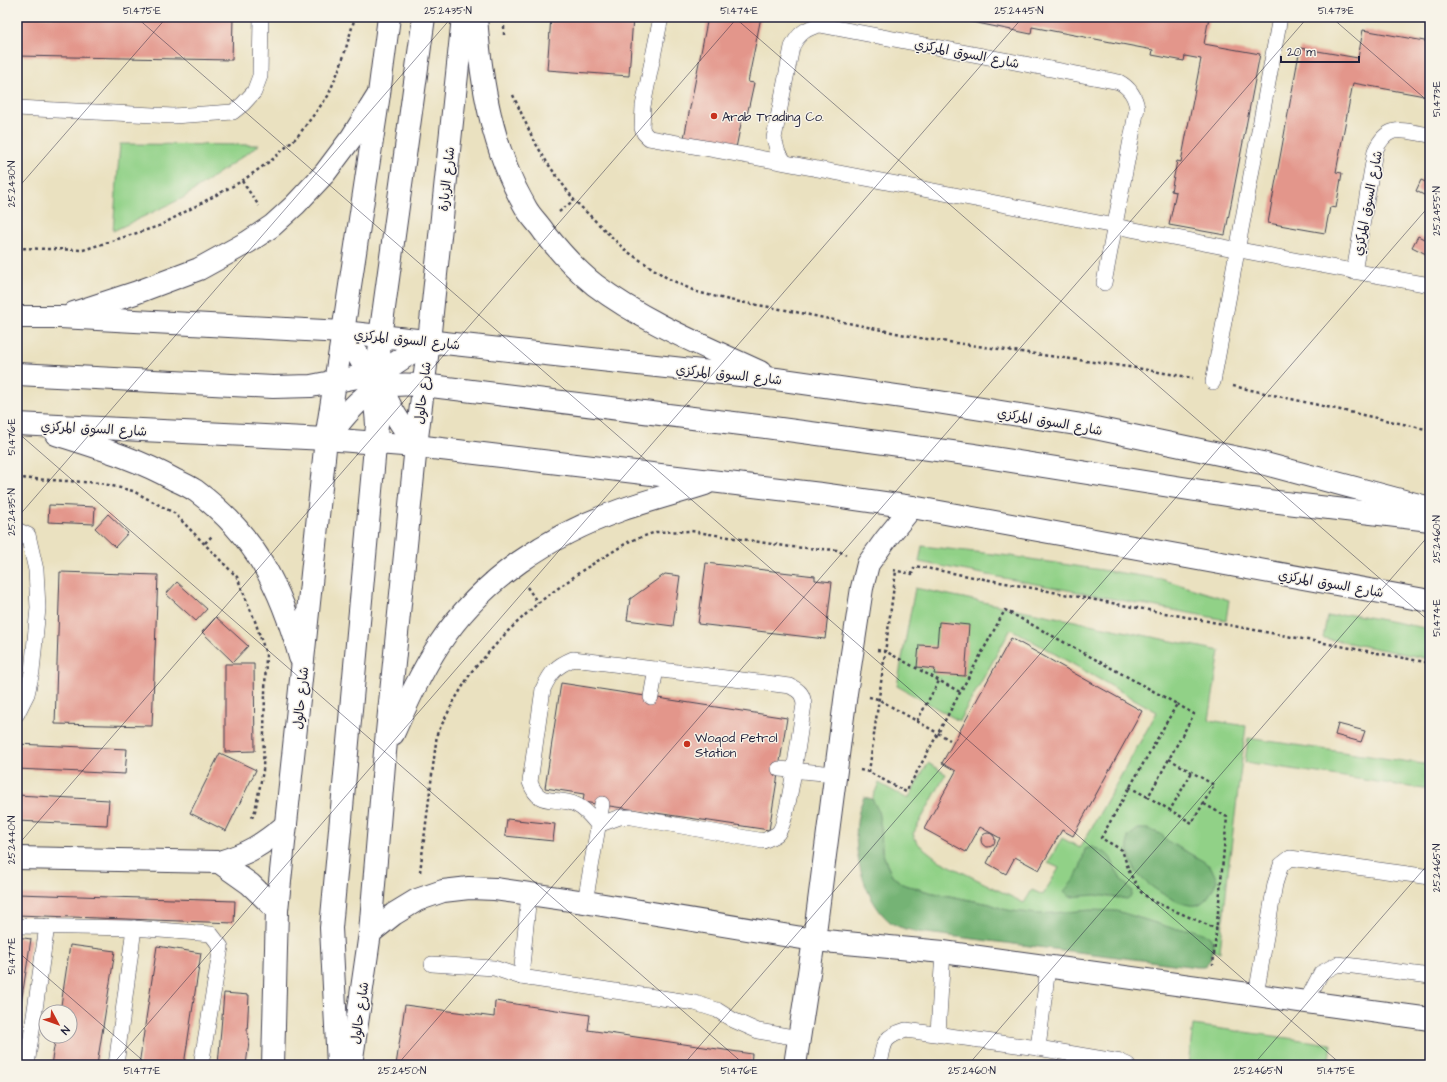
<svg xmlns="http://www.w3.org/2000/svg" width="1447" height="1082" viewBox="0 0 1447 1082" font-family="'Architects Daughter','Playpen Sans Arabic',sans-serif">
<rect width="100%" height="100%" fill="#f7f3e8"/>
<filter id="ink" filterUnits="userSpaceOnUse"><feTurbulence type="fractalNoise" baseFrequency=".025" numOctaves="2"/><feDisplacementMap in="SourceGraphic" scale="8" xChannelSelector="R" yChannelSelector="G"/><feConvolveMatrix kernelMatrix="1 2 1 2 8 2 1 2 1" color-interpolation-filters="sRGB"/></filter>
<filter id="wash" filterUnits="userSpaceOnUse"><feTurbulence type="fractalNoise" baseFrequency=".012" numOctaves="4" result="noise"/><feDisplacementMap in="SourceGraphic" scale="16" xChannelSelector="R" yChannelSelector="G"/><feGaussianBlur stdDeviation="0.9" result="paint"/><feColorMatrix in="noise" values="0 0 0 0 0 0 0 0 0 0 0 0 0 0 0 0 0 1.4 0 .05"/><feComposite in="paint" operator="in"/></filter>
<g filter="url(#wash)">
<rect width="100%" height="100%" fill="#eae1c0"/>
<g fill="#91d187" stroke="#5a7a61">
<polygon points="120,144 259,145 183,198 113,231"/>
<polygon points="922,546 1010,556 1161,579 1229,600 1226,620 919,562"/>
<polygon points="915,588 1220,651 1209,720 1246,726 1229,864 1220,952 998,923 1005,910 990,904 929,892 902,884 892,875 887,865 882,851 881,828 872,799 879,783 908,799 928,763 946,774 913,834 917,843 940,861 1024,903 1032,890 1043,895 1059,868 1048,863 1062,838 1080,848 1157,712 1011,629 959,721 897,686"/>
<polygon points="1352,614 1430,629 1430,659 1323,638 1327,617"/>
<polygon points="1248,738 1430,765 1430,790 1245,762"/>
<polygon points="1193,1025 1331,1044 1328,1065 1188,1065"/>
</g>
<g fill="#74b374" stroke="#4b6a58">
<path d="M864 797 872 799 878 810 881 828 882 851 887 865 892 875 902 884 929 892 990 904 1003 909 1013 911 1039 914 1091 910 1117 911 1175 929H1189L1203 933 1210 937 1213 944 1210 960 1204 967H1197L918 932C908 929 897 928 889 921 859 895 847 832 864 797Z"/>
<path d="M1138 829H1148L1161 834 1169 842 1203 861 1211 867 1217 880C1213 889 1207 903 1196 905 1180 908 1146 885 1137 873 1130 862 1127 849 1128 837Z"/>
<path d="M1091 847C1116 854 1109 860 1121 879 1124 883 1129 886 1132 891L1131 896 1127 899 1095 895 1070 897 1064 891C1079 876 1080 869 1085 849Z"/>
</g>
<g id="blocks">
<g fill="#e3968b">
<polygon points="17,17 233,17 232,60 17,56"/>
<polygon points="551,17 633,17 629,76 547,70"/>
<polygon points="708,17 761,17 748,82 754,83 747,115 743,114 736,148 684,138"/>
<polygon points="948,17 1209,17 1204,44 1260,54 1225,235 1169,225 1176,192 1171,191 1177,161 1181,162 1201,59 1185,56 1184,61 1152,55 1153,50 1032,27 1031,34"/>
<polygon points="1408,17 1430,17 1430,22 1408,18"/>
<polygon points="1363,30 1430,42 1430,97 1353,83 1336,172 1342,173 1336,208 1330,207 1325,233 1268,223 1300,48 1358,58"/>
<polygon points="1421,180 1430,184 1430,198 1416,191"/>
<polygon points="1430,227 1430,256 1412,247 1418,236 1424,239"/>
<polygon points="49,505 95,507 94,524 48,522"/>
<polygon points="108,514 128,533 115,547 95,528"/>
<polygon points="706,563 815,576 815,580 832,582 825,639 698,624"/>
<polygon points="60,572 158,575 152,726 55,724"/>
<polygon points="665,574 680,576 673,626 627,620 630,599"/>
<polygon points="177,582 207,609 196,621 166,594"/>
<polygon points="216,617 248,646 233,662 202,632"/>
<polygon points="939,622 969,625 965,676 934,674 935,669 917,667 919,645 937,646"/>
<polygon points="1011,638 1142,711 1073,836 1062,830 1039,870 1015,857 1006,874 987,863 1000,838 980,827 966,852 924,829 956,771 942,763"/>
<polygon points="225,664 254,664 255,751 225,752"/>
<polygon points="561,683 787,718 769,830 583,802 584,794 545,788"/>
<polygon points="1338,724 1365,731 1361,742 1335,735"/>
<polygon points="17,744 127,749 125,774 17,769"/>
<polygon points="220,753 256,770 226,831 190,813"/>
<polygon points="17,795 109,800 107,825 17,821"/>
<polygon points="507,819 555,824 553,841 505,836"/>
<circle cx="988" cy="840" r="7"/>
<polygon points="17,894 235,901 234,923 17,915"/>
<polygon points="17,937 31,939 18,1023 17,1023"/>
<polygon points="70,945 115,951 97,1065 51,1065 56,1036 70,1036 70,1012 60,1012"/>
<polygon points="157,946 201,953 184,1065 139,1065"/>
<polygon points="224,993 249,995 247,1033 249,1042 246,1065 218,1065"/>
<polygon points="495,1001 590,1015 588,1030 752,1054 751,1065 396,1065 405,1005 494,1017"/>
</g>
</g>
</g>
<g filter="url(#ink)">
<use href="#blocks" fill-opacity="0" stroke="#403f4f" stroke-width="1"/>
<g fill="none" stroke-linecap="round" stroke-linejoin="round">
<g stroke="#403f4f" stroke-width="16">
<g id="service">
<path d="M661 17 643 106 642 128 644 133 649 138C910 184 1169 239 1430 285"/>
<polyline points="17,108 173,116 233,112 243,104 254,92 260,76 261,17"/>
<path d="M785 162 778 153 774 138 792 47C798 34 806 28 820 25L1119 82C1130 88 1135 96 1137 108L1104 283"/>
<path d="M1354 272 1375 151C1388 122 1403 131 1430 135"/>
<polyline points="1213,382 1280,17"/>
<polyline points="17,530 28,535 36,570 38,608 32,672 27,694 17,714"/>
<path d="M573 659 790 686C800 691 803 694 804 705 800 726 789 825 777 834 773 837 767 839 763 841L632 817H620L598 825C590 815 582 805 568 802 550 798 538 805 530 782L543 689C551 672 556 666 573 659Z"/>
<polyline points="651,697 656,669"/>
<polyline points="779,769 835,774"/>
<polyline points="585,902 602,804"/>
<polyline points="17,926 134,928 211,934 221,947 201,1065"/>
<polyline points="432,964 494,968 521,977 695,1003 717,1010 733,1020 758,1031 799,1038"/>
<polyline points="521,977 529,894"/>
<polyline points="1256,995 1275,884 1281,865 1290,858 1430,877"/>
<polyline points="1306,1002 1321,973 1338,964 1430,976"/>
<polyline points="938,1033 943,952"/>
<polyline points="1038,1048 1048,967"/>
<polyline points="27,1065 47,926"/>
<polyline points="116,1065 134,928"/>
<path d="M880 1065C884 1042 883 1037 906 1030L1038 1048 1121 1062 1128 1065"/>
</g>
</g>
<g stroke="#403f4f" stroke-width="24">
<g id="minor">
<path d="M17 858 219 862C248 854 263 844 286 825"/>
<polyline points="219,862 250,884 277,910"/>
<polyline points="370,933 394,914 417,900 443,891 469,888 495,889 585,902 814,940 943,952 1430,1019"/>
<polyline points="795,1065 814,940 846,693 862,588 868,564 886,539 912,507"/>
</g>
</g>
<g stroke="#403f4f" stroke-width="24">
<g id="tertiary">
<polyline points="343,332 379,94 389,17"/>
<polyline points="429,341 463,17"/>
</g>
</g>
<g stroke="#403f4f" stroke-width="24">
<g id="secondary">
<path d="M476 17C481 83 492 150 526 208 531 217 539 224 544 232 559 251 576 270 595 285 644 322 704 346 760 372"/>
<polyline points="74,313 135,293 199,269 248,242 272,226 295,205 325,173 352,137 379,94"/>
<polyline points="17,317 60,317 343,332 776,379 938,402 1076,424 1262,463 1430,508"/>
<polyline points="17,374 273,387 311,386 368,375 379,372 394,364 429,341"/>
<polyline points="17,424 326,439 416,446 821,494 912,507 1430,601"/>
<path d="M56 434C97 447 138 459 175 480 182 483 190 487 196 491 255 535 281 587 300 657"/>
<path d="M326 439C341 422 361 392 383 387 396 383 410 385 423 385L758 426 974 455 1252 499 1430 520"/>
<path d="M416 446C402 426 380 396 379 371 378 360 380 348 380 337L424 17"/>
<path d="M393 734C407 703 421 672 440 643 482 579 550 535 621 510 649 500 677 493 705 484"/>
<polyline points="273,1065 277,910 326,439 343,332"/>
<path d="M338 1065 331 928 377 425C376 409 374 391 368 376 363 360 352 346 343 332"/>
<polyline points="351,1065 370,933 385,752 416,446 429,341"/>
</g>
</g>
<g stroke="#403f4f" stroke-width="2.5" stroke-dasharray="3 3" stroke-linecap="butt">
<polyline points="504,35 504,17"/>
<polyline points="513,95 533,139 548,164 574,200 625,250 667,278 697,292 729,300 786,310 920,338 1136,368 1193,378"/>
<polyline points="242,181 259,206"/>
<polyline points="559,212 574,200"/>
<polyline points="17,248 83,250 159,226 242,181 273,159 297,137 328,96 342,62 355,17"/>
<polyline points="1233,386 1430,430"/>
<polyline points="17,478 100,483 133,491 174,513 237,577 255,621 266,654 263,771 255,811 251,820"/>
<polyline points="205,543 212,536"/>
<polyline points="893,570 912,574 915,566 1430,663"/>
<polyline points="527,587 538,603"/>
<polyline points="877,650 885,651 960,692"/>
<polyline points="869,697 878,699 950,740"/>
<polyline points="1177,704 1194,714 1148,797 1170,810 1192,772"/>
<polyline points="917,721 939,681"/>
<polyline points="1169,759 1214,785 1192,823 1170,810"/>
<polyline points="860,770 869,772 906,792 1005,610 1177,704 1101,838 1122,850 1130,874 1141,892 1152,901 1217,929"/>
<polyline points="869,772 896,571"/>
<polyline points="1129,787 1148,797"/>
<polyline points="1204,804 1227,817 1213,965"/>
<polyline points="420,872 437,734 454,701 472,671 508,631 538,603 583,570 630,541 656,532 691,531 791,547 837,550 846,555"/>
</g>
<use href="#service" stroke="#fff" stroke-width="15"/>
<use href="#minor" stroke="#fff" stroke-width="22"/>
<use href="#tertiary" stroke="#fff" stroke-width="22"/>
<use href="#secondary" stroke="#fff" stroke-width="22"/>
</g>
</g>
<path fill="none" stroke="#22223b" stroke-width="1" stroke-opacity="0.45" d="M136 17 1342 1065M734 17 1430 622M1331 17 1430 103M17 189 167 17M17 432 745 1065M17 518 452 17M17 846 738 17M17 951 148 1065M112 1065 1023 17M397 1065 1308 17M683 1065 1430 205M968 1065 1430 534M1253 1065 1430 862"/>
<g fill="#c8321e" stroke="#f7f3e8" stroke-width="1.5">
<circle cx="714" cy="116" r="4"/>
<circle cx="687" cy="744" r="4"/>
</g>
<g text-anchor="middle" stroke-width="3" stroke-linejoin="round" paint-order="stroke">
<g font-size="13" fill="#22223b" stroke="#f7f3e8">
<text transform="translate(967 53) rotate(11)" y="5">شارع السوق المركزي</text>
<text transform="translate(446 179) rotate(-84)" y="5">شارع الزبارة</text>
<text transform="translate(1367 203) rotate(-79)" y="5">شارع السوق المركزي</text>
<text transform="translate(407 339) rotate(6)" y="5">شارع السوق المركزي</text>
<text transform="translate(729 374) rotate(6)" y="5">شارع السوق المركزي</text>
<text transform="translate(422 393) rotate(-83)" y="5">شارع حالول</text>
<text transform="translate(1050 421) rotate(10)" y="5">شارع السوق المركزي</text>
<text transform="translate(94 428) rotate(3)" y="5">شارع السوق المركزي</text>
<text transform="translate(1331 583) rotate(10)" y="5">شارع السوق المركزي</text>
<text transform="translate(300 698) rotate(-84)" y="5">شارع حالول</text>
<text transform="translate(359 1013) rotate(-82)" y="5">شارع حالول</text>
</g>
<g font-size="13" fill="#22223b" stroke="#f7f3e8" text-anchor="start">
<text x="722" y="121">Arab Trading Co.</text>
<text x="695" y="742">Woqod Petrol<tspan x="695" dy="15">Station</tspan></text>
</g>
</g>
<rect width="1447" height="1082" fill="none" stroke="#f7f3e8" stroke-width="44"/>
<g transform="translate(58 1024) rotate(131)"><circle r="19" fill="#f7f3e8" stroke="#a29fa3"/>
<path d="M0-3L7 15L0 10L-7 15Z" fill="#c8321e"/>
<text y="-6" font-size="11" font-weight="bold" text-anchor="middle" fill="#22223b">N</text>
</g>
<path d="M1281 56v6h78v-6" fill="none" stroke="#22223b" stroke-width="2"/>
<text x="1287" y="56" font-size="12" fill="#22223b" stroke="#f7f3e8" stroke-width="3" paint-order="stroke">20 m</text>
<rect x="22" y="22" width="1403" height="1038" fill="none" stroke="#22223b" stroke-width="1.5"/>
<g font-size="10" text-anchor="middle" fill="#22223b">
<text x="142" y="14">51.475°E</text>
<text x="448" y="14">25.2435°N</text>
<text x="739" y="14">51.474°E</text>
<text x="1019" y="14">25.2445°N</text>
<text x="1336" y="14">51.473°E</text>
<text transform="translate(1436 99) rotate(-90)" y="4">51.473°E</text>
<text transform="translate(11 184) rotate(-90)" y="4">25.2430°N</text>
<text transform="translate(1436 211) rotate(-90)" y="4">25.2455°N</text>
<text transform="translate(11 437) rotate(-90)" y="4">51.476°E</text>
<text transform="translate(11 512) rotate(-90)" y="4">25.2435°N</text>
<text transform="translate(1436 539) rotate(-90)" y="4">25.2460°N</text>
<text transform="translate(1436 618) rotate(-90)" y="4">51.474°E</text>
<text transform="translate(11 840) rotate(-90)" y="4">25.2440°N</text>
<text transform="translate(1436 868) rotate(-90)" y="4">25.2465°N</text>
<text transform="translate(11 956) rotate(-90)" y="4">51.477°E</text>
<text x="142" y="1074">51.477°E</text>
<text x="402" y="1074">25.2450°N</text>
<text x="739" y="1074">51.476°E</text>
<text x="972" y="1074">25.2460°N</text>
<text x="1258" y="1074">25.2465°N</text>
<text x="1336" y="1074">51.475°E</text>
</g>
</svg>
